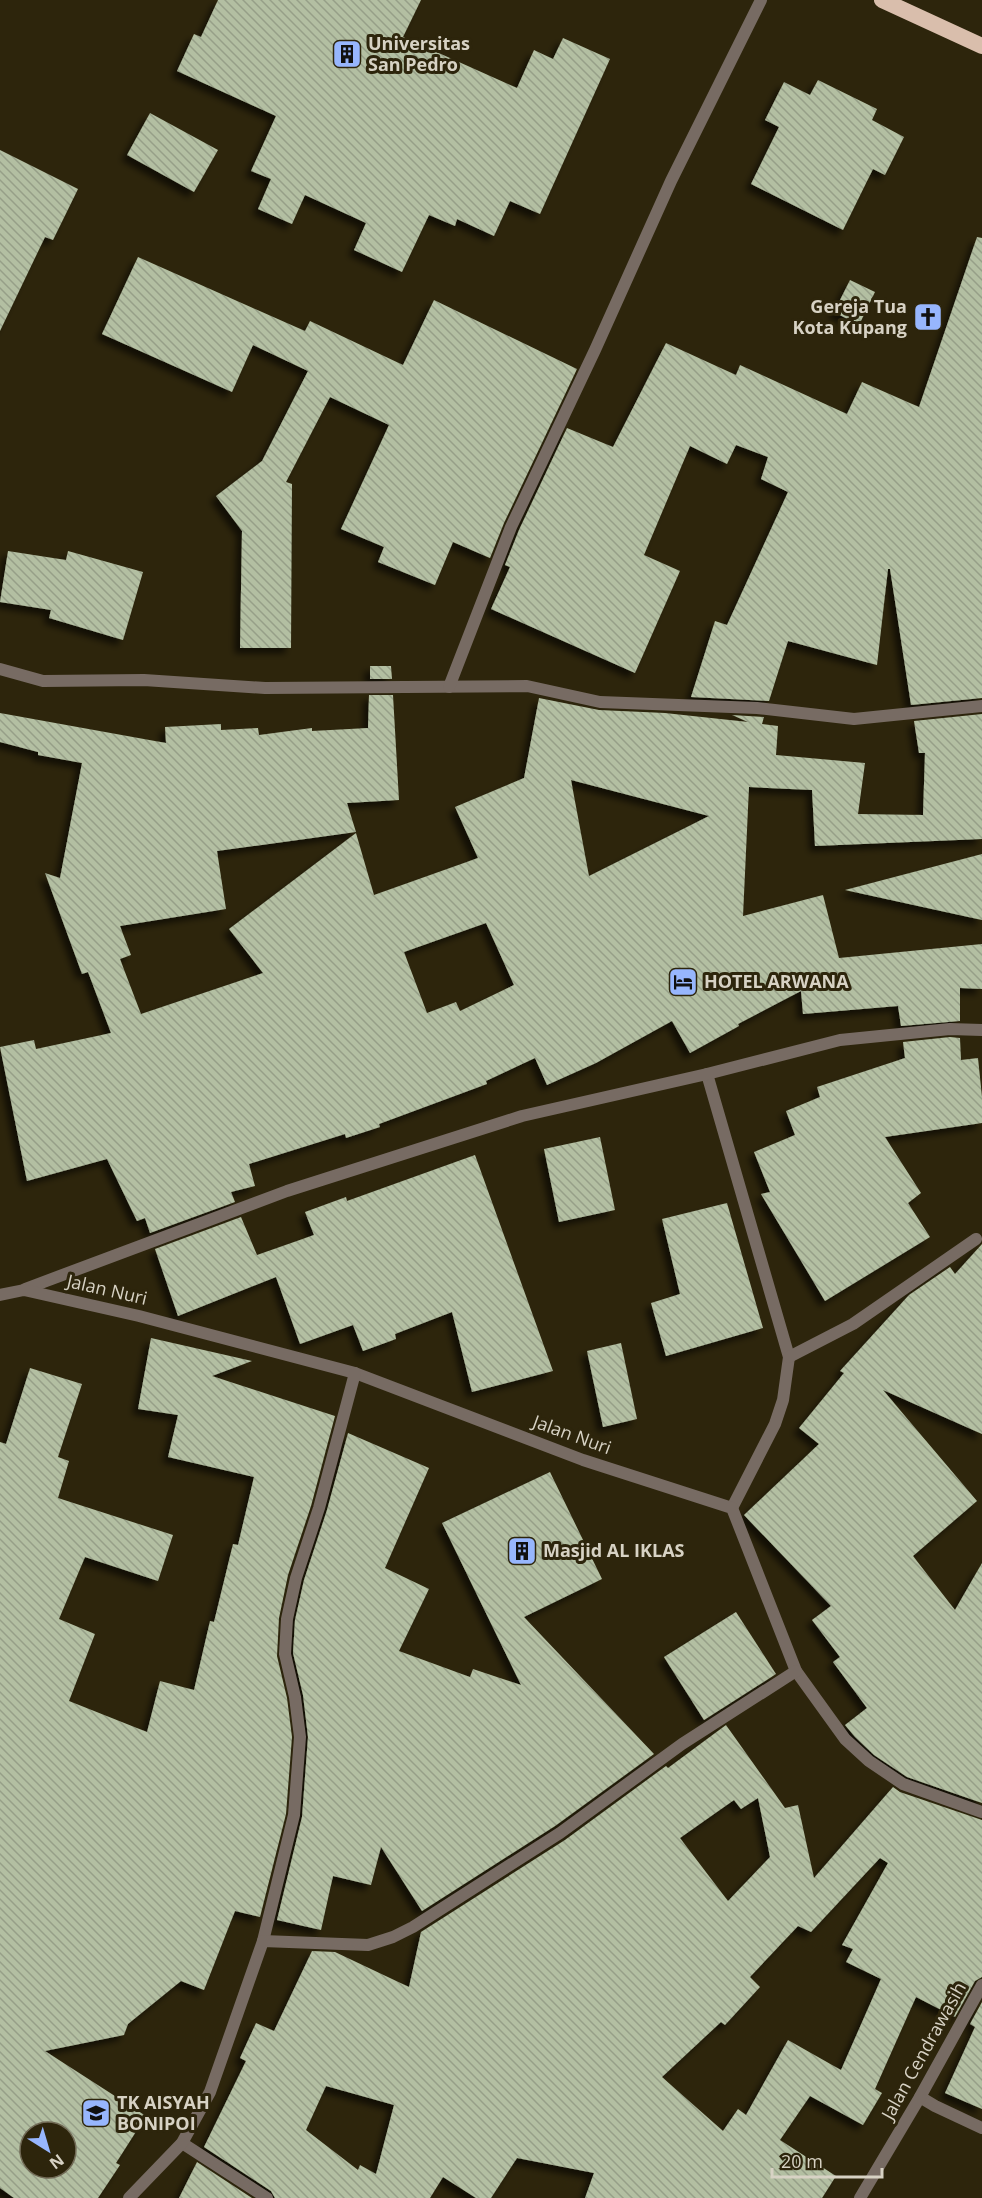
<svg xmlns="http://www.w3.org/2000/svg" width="982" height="2198" viewBox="0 0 982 2198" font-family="'Open Sans',sans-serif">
<defs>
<pattern id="building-back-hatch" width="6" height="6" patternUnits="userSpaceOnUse" patternTransform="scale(1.5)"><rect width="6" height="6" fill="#b3bfa2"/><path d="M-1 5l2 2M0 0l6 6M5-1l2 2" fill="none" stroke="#969f88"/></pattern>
<filter id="shadow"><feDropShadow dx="-5.5" dy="5.5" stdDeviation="3" flood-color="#0009"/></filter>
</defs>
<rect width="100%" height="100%" fill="#2d250c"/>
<g fill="url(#building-back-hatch)" fill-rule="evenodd" filter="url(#shadow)">
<polygon points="218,0 421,0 403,37 517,88 534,50 553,59 563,38 610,59 540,214 510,201 494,236 457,219 455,226 429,215 402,272 354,250 366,223 305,195 292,224 258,209 271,179 251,171 276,116 177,71 194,34 201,37"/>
<polygon points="818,80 877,109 872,120 904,137 885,175 873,169 843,230 751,184 779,127 765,120 784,82 810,95"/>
<polygon points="150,113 218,150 194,192 127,155"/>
<polygon points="0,150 78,189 53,240 45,237 0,331"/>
<polygon points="977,237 982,238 982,698 911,705 890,569 888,569 877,665 788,641 769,701 691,697 715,621 727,625 788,492 761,479 768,457 736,445 727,464 690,446 644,555 680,571 635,673 491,609 510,567 505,565 519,530 567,428 613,447 666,343 736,375 740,365 847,414 862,382 919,407"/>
<polygon points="138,257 305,331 310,321 403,365 434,300 577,369 504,523 490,558 453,542 435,585 378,562 384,547 341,529 389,425 330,397 286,482 292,484 291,648 240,648 242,531 216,496 262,461 308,371 253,345 232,392 102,334"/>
<polygon points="850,280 875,292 859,325 834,312"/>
<polygon points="8,551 66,560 68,551 143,572 123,640 49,618 51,610 0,602"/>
<polygon points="370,666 391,666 392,679 370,679"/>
<path d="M369 695H393L399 800 347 803 356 832 217 851 226 909 120 926 131 955 120 959 141 1014 263 973 229 929 356 833 374 895 478 858 455 807 524 778 539 698 599 710 665 713 748 722 732 715 764 717 762 724 778 726 776 755 865 763 858 814 923 815 925 753H919L914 721 982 714V839L815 846 812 790 749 787 743 916 823 895 839 958 982 944V989L960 988V1021L901 1026 898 1006 803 1014 801 991 738 1024 739 1026 690 1053 672 1021 596 1063 547 1085 535 1058 486 1081 487 1084 379 1124 380 1127 346 1138 345 1134 249 1164 255 1186 231 1192 235 1202 150 1233 145 1218 137 1221 107 1159 27 1181 0 1047 34 1040 36 1049 111 1033 88 972 82 974 45 873 60 878 82 763 38 755V752L0 742V713L166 743 165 727 221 724V730L258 728 259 735 312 728V731L368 728ZM571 780 709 816 589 876ZM486 923 514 985 460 1011 456 1002 427 1013 404 952Z"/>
<polygon points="982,854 982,920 845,890"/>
<polygon points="950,1037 960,1038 961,1060 978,1058 982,1097 982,1123 885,1137 921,1193 908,1203 930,1237 825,1301 761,1194 770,1192 754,1152 795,1135 786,1111 820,1097 817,1087 905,1058 903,1042"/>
<polygon points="600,1137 615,1210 559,1222 544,1149"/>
<polygon points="475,1155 553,1371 472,1392 452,1312 395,1334 396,1339 363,1351 353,1325 300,1344 276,1277 178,1316 155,1249 241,1217 257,1255 314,1235 305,1212 346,1197 347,1201"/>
<polygon points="727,1203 763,1328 666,1356 651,1303 680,1294 662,1219"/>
<polygon points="982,1244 982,1434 883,1390 977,1501 913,1556 955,1610 982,1563 982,1803 907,1777 874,1755 855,1737 845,1725 867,1708 833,1662 840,1657 812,1620 831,1606 744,1515 819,1444 799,1428 844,1373 840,1371 909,1295 950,1267 955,1274"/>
<path d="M151 1338 252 1361 212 1376 335 1416 311 1506 288 1575 279 1618 277 1656 287 1698 292 1737 286 1814 260 1917 235 1911 204 1990 181 1981 128 2024 124 2035 45 2051 146 2116 116 2163 120 2165 98 2198H14L0 2188V1442L6 1444 30 1368 82 1384 58 1457 69 1461 58 1498 173 1535 158 1581 85 1557 59 1619 95 1634 69 1701 147 1732 160 1681 194 1690 210 1621 214 1622 233 1544 238 1545 254 1477 168 1457 178 1415 138 1409ZM30 2132H66V2168H30Z"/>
<polygon points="621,1343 637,1419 603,1427 587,1351"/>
<polygon points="348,1433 429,1468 385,1568 429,1589 399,1651 470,1677 473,1669 521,1685 442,1523 550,1472 602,1579 524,1617 654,1754 555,1826 422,1911 381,1847 371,1885 333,1876 321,1930 277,1920 302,1817 308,1737 303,1695 293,1653 295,1620 304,1580 327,1510"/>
<polygon points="736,1612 776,1674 704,1720 664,1657"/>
<path d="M726 1725 785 1808 798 1805 814 1878 893 1787 900 1792 982 1820V1977L975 1981 955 2017 916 1997 875 2089 882 2093 863 2125 810 2096 780 2140 836 2176 822 2198H585L594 2173 517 2158 491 2198H476L443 2177 430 2198H275L271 2191 204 2147 246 2061 240 2058 256 2023 274 2031 312 1951 335 1952 409 1987 421 1932 565 1840 666 1766 668 1768ZM758 1798 770 1857 728 1901 680 1838 734 1800 741 1809ZM880 1858 888 1863 842 1945 853 1949 846 1962 881 1979 841 2070 788 2040 746 2115 738 2109 723 2131 662 2077 721 2022 725 2025 760 1987 750 1977 798 1926 811 1932ZM326 2086 394 2105 376 2174 360 2165 358 2170 306 2130Z"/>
<polygon points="982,2002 982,2109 945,2093 975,2027 970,2024"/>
<polygon points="197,2162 252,2198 179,2198"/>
</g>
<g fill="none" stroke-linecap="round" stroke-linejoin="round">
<g stroke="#776b63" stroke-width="12">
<polyline points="0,669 43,681 144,680 265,688 527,686 600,702 757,708 854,719 982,706"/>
<polyline points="449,687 511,527 595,350 671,181 761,0"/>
<polyline points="707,1074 789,1357 783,1400 775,1424 732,1508"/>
<polyline points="25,1289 287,1191 522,1116 707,1074 840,1040 950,1029 982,1030"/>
<polyline points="0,1295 24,1290 139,1316 355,1373 583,1460 732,1508 796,1671 845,1739 869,1761 903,1784 982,1812"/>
<polyline points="789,1357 853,1324 976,1239"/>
<polyline points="263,1941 294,1815 300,1737 295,1697 285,1654 287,1619 296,1578 319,1508 355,1373"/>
<polyline points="920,2097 935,2106 982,2128"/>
<polyline points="182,2143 267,2198"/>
<polyline points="129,2198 182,2143 210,2092 263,1941 368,1945 393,1937 413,1927 560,1833 682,1744 796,1671"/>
<polyline points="860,2198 920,2097 982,1985"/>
</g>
<polyline stroke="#d9beac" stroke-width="16" points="882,0 982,46"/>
</g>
<defs>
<g id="building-square" transform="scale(1.5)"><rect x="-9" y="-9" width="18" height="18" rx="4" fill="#97b6fd" stroke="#2d250c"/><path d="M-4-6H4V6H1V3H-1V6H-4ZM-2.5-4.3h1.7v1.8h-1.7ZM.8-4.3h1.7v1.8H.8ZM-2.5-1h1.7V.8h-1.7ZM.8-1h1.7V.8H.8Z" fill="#111"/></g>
<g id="church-square" transform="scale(1.5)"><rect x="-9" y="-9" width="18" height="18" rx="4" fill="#97b6fd" stroke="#2d250c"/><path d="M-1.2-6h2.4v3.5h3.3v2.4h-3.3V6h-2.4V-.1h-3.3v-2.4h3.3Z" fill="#111"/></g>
<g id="hotel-square" transform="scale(1.5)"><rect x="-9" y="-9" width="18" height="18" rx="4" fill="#97b6fd" stroke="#2d250c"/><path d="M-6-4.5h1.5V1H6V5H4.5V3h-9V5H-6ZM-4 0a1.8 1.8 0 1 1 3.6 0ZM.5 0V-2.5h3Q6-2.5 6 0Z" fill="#111"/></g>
<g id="school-square" transform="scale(1.5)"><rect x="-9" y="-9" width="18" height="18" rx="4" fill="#97b6fd" stroke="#2d250c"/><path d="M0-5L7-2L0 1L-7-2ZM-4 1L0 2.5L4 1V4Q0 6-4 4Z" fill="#111"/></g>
</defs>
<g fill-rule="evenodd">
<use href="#building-square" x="347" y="54"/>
<use href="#church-square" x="928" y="317"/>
<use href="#hotel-square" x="683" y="982"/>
<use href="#building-square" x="522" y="1551"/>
<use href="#school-square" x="96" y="2113"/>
</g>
<g text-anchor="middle" stroke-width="6" stroke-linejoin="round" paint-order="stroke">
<g font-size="18" font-weight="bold" fill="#d7d2c4" stroke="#2d250c" text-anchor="start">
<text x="368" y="50">Universitas<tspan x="368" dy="21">San Pedro</tspan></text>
<text x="907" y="313" text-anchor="end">Gereja Tua<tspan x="907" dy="21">Kota Kupang</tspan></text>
<text x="704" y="988">HOTEL ARWANA</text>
<text x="543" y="1557">Masjid AL IKLAS</text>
<text x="117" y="2109">TK AISYAH<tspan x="117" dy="21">BONIPOI</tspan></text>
</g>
<g font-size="18" fill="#d7d2c4" stroke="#2d250c">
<text transform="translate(107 1290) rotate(13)" y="6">Jalan Nuri</text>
<text transform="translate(572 1435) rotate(20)" y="6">Jalan Nuri</text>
<text transform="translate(924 2051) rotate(-61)" y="6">Jalan Cendrawasih</text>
</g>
</g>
<g transform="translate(48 2150) rotate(143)"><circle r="28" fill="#2d250c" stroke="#716a56" stroke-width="1.5"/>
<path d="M0-4.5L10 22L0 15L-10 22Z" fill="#97b6fd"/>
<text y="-9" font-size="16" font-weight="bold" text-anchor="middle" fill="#d7d2c4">N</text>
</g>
<path d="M772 2168v9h110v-9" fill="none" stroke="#d7d2c4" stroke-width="3"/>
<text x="781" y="2168" font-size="18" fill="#d7d2c4" stroke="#2d250c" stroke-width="4.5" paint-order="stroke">20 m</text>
</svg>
